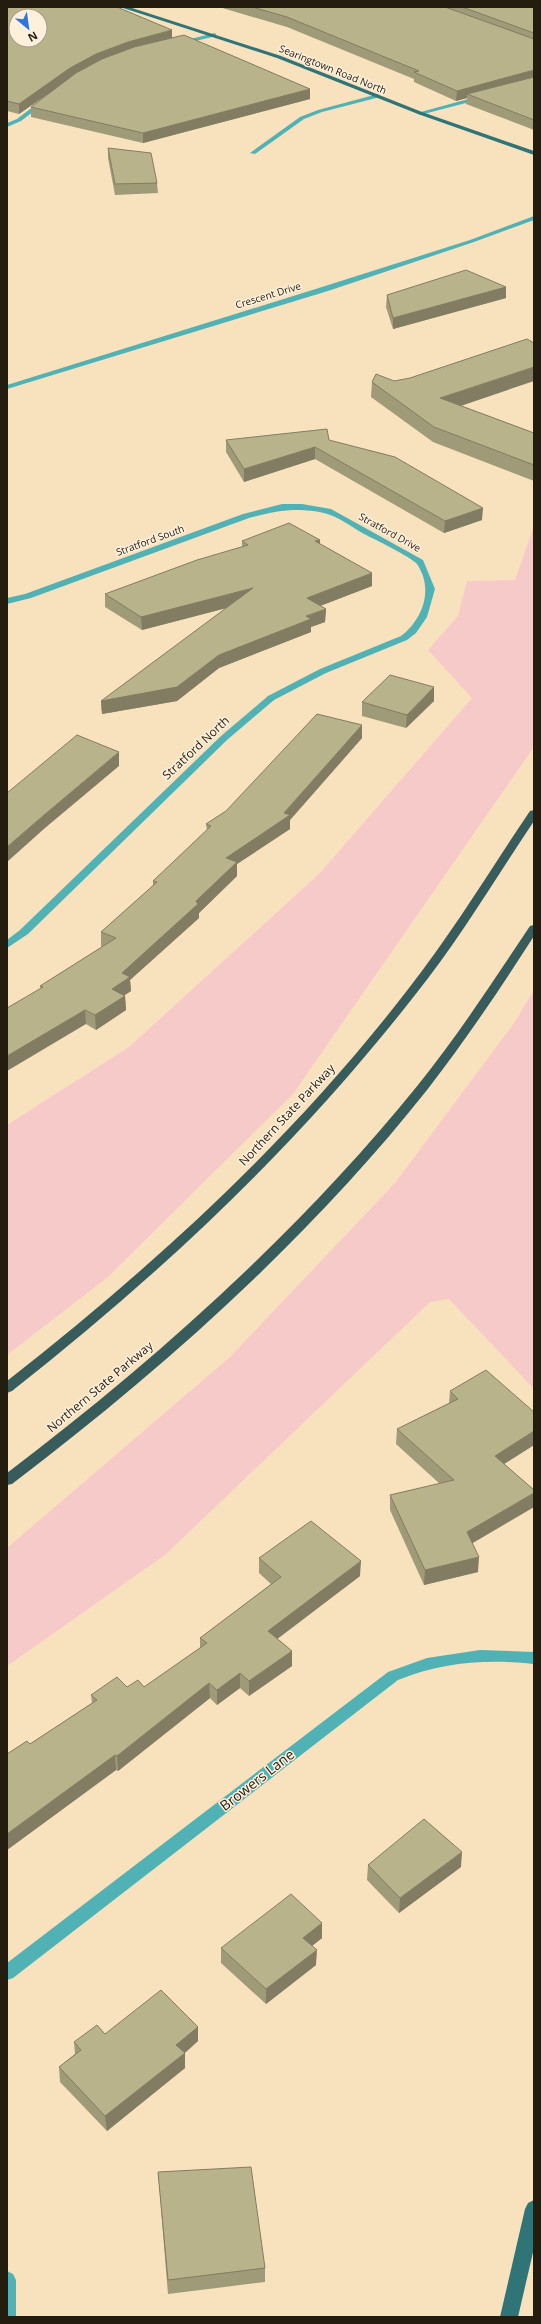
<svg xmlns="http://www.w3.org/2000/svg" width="541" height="2324" viewBox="0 0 541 2324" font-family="'Open Sans',sans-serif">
<rect width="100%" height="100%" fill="#f8e2be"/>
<g fill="#f7caca">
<polygon points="534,526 534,747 293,1094 108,1277 7,1355 7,1125 129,1047 320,873 472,698 428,650 458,616 467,581 515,580"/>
<polygon points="534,990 534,1389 449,1299 430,1302 165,1555 7,1666 7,1548 230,1357 395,1183 514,1023"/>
</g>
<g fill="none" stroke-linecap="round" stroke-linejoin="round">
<g fill="#51b2b5" fill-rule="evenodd">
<polygon points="215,33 217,36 177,45 174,43"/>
<polygon points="378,94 380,97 322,112 304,119 255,154 250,153 300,117 318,110"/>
<polygon points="483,95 485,98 420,115 417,113"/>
<polygon points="42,100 47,101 21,121 7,127 7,123 17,119"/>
<polygon points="534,216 534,220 474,242 328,291 7,389 7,385 322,287 470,240"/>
<path d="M282 504H302L331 509 423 560 435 589 427 617 416 633 407 640 326 673 274 700 227 740 28 934 7 948V940L20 930 221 736 268 696 320 669 401 636C423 619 434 589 417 564 411 557 374 539 364 534 352 527 337 516 324 513 296 507 276 511 249 518L31 598 7 604V598L25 594 243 514Z"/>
<path d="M480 1650 534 1652V1664C487 1659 443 1662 398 1680L13 1978 7 1980V1963L388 1672 427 1658Z"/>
<polygon points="7,2271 13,2274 16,2280 16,2317 7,2317"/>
</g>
<g fill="#2f7476" fill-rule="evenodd">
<polygon points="120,7 129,7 281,56 422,112 534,151 534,155 418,114 277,58"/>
<polygon points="534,2200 534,2248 518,2317 500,2317 525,2209 528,2203"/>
</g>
<g fill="#385b5c" fill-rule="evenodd">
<path d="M534 810V821C495 879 459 940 415 995 298 1145 161 1274 12 1391L7 1393V1381C155 1265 294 1138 409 988 453 932 490 870 530 811Z"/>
<path d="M534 925V936C500 989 465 1041 427 1090 309 1239 163 1369 12 1484L7 1485V1473C156 1360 300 1231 418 1085 459 1034 494 980 530 926Z"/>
</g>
</g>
<g fill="#9f9a78">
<polygon points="7,7 172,38 310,99 143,143 31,117 31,107 50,92 19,114 7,111"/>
<polygon points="219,7 534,7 534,130 466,104 467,98 456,101 414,82 414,79 287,27"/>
<polygon points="108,148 157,183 158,193 115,195 108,158"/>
<polygon points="506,287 506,298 393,329 386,307 387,295"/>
<polygon points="372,382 461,406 534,433 534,481 433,442 371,397"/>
<polygon points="226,440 329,440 482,520 444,533 315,459 244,482 226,452"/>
<polygon points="242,541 320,544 372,573 372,586 320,606 326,609 325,622 311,627 311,632 219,668 177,701 102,714 101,701 227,608 142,630 105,607 105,594 242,547"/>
<polygon points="434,701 406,728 362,716 362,702"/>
<polygon points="362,725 362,738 290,820 290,829 237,864 237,876 199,913 199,918 130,980 131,991 124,995 125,996 126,1010 96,1030 86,1024 41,989 40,986 102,947 101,946 101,932 153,886 153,881 207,831 206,824"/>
<polygon points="450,1391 534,1445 504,1464 534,1490 534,1507 472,1543 478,1572 424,1585 390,1510 390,1495 440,1484 396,1444 397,1429 449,1403"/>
<polygon points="259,1558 360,1576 277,1639 292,1651 292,1666 249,1696 240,1688 217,1705 210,1698 118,1771 116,1770 7,1850 7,1754 30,1744 92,1703 91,1695 127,1687 144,1687 200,1648 200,1638 271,1584 259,1573"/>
<polygon points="368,1865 461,1867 399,1913 367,1880"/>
<polygon points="322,1923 322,1938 312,1946 316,1965 266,2004 221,1963 221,1948"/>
<polygon points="198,2027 198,2041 185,2053 185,2068 107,2131 60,2082 59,2067 75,2054 74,2042 105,2034"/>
<polygon points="158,2172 265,2268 265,2282 168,2294"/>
</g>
<g fill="#827d62">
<polygon points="172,30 172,40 71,78 19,114 19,104 70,68 96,54 128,42"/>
<polygon points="534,70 534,80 467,94 467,98 456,101 457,91"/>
<polygon points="310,89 310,99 143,143 143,133"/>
<polygon points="506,287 506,298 393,329 393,318"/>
<polygon points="534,367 534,381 440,413 440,398"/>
<polygon points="315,447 315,459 244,482 244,469"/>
<polygon points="483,508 482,520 444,533 445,521"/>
<polygon points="320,540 320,552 315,541"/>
<polygon points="372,573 372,586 307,611 307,598"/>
<polygon points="253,588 253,601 142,630 141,617"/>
<polygon points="326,609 325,622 311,627 311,632 219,668 177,701 102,714 101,701"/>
<polygon points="434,687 434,701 406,728 407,715"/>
<polygon points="362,725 362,738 290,820 290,829 237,864 237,876 199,913 199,918 130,980 131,991 113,1003 112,989 122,973 196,901 226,858 284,813"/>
<polygon points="119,752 119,766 45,828 7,862 7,847 44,815"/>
<polygon points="125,996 126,1010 96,1030 95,1015"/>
<polygon points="85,1010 86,1024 7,1071 7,1056"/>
<polygon points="534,1431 534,1445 493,1471 495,1456"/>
<polygon points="534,1493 534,1507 466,1547 467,1532"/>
<polygon points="479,1557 478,1572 424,1585 425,1570"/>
<polygon points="361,1561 360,1576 268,1646 268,1631"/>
<polygon points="292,1651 292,1666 249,1696 249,1681"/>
<polygon points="240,1673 240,1688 217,1705 217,1690"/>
<polygon points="209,1683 210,1698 118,1771 117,1756"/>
<polygon points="115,1755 116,1770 7,1850 7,1834"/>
<polygon points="462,1852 461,1867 399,1913 400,1898"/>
<polygon points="322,1923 322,1938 303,1953 303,1938"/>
<polygon points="317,1950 316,1965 266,2004 266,1989"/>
<polygon points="198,2027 198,2041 181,2056 185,2053 185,2068 107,2131 105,2116 176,2045"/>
</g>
<g fill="#b9b38c" stroke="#827d62" fill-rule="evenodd">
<path d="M7 7H117L172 30 128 42 96 54 70 68 19 104 7 101ZM16 16H40V40H16Z"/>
<polygon points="252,7 445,7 534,39 534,70 457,91 414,72 419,71 287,17"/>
<polygon points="462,7 534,7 534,33"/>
<polygon points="184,35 310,89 143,133 31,107 76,73 102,59 134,47"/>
<polygon points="534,77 534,120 467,94"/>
<polygon points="108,148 151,153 157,183 115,184"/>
<polygon points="466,270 506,287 393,318 387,295"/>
<polygon points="527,339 534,343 534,367 440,398 534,433 534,465 434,427 372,382 376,374 394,381 410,378"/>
<polygon points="327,429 329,440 395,457 483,508 445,521 315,447 244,469 226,440"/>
<polygon points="289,523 320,540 315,541 372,573 307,598 326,609 306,616 311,619 219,655 177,687 101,701 253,588 141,617 105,594 197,560 248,545 242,541"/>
<polygon points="390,675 434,687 407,715 362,702"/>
<polygon points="317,714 362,725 284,813 290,815 226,858 237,862 196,901 198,904 122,973 130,977 112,989 125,996 95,1015 85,1010 7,1056 7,1008 43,987 40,986 116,938 101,932 157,882 153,881 211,826 206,824 226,811"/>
<polygon points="77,735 119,752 44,815 7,847 7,793"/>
<polygon points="486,1370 534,1412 534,1431 495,1456 534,1490 534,1493 467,1532 479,1557 425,1570 390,1495 454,1480 397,1429 458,1399 450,1391"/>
<polygon points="311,1521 361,1561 268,1631 292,1651 249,1681 240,1673 217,1690 209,1683 117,1756 115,1755 7,1834 7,1754 27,1741 30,1744 97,1700 91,1695 117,1677 127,1687 138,1680 144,1687 207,1643 200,1638 281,1577 259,1558"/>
<polygon points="424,1819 462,1852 400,1898 368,1865"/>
<polygon points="291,1894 322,1923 303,1938 317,1950 266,1989 221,1948"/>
<polygon points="161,1990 198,2027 176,2045 185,2053 105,2116 59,2067 81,2050 74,2042 97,2025 105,2034"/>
<polygon points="251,2167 265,2268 168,2280 158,2172"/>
</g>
<g text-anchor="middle" stroke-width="3" stroke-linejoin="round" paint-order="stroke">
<g font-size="10" fill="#241c0f" stroke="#fef0db">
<text transform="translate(333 69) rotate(22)" y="4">Searingtown Road North</text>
<text transform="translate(268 295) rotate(-17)" y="4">Crescent Drive</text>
<text transform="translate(390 532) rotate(29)" y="4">Stratford Drive</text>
<text transform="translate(150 540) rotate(-20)" y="4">Stratford South</text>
</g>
<g font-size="12" fill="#241c0f" stroke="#fef0db">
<text transform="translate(196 748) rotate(-43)" y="4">Stratford North</text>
<text transform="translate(287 1115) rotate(-47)" y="4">Northern State Parkway</text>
<text transform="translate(100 1387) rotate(-40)" y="4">Northern State Parkway</text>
</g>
<g font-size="14" fill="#241c0f" stroke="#fef0db">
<text transform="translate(257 1780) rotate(-38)" y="5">Browers Lane</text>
</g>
</g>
<rect width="541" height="2324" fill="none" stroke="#241c0f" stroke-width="16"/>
<g transform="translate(28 28) rotate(151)"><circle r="19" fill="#fef0db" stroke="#a79b89"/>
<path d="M0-3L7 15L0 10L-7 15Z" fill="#2e76e3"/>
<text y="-6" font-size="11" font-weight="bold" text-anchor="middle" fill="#241c0f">N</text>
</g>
</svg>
